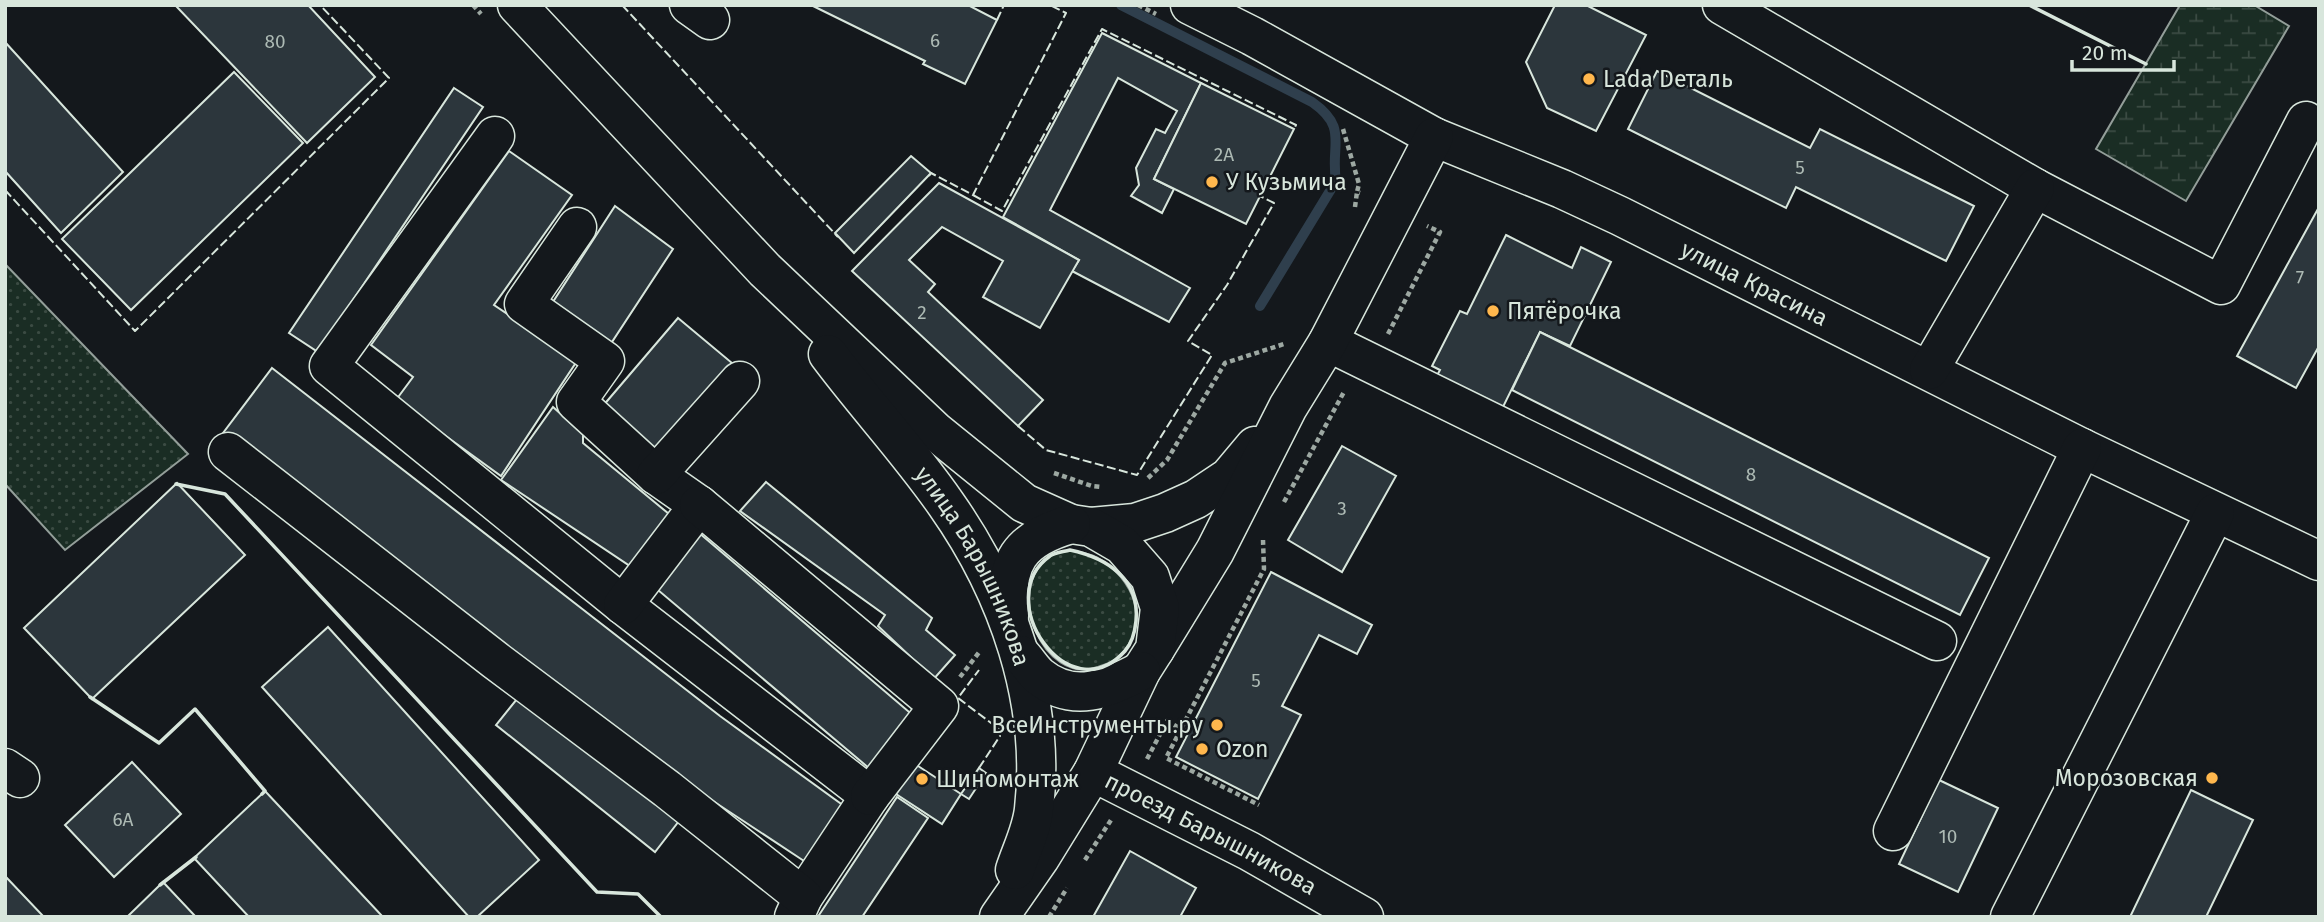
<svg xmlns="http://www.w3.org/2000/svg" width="2324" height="922" viewBox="0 0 2324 922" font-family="'Fira Sans',sans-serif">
<defs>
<pattern id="green-dots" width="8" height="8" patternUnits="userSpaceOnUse" patternTransform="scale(1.75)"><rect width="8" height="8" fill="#1a2d24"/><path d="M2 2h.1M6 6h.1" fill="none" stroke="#3b4b43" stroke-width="1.8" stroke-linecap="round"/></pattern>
<pattern id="wetland-marsh" width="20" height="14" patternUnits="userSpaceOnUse" patternTransform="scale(1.75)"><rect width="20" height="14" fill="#1a2d24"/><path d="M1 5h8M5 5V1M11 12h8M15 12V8" fill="none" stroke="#3b4b43"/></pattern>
</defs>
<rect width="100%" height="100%" fill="#14181c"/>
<g fill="url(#green-dots)" stroke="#939e99" stroke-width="2">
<polygon points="5,264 188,454 65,550 5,484"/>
<path d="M1070 550C1078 552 1089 553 1096 557 1134 577 1154 626 1117 658 1112 663 1105 664 1098 667 1043 686 1003 589 1050 556 1055 552 1063 552 1070 550Z"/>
</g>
<polygon fill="url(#wetland-marsh)" stroke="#939e99" stroke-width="2" points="2180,5 2254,5 2289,26 2186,201 2096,149"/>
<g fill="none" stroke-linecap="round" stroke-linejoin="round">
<path stroke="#2f3f4d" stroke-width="10" d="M1121 5 1312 102C1349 128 1330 144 1336 181L1260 306"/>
</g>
<g fill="#2c363c" stroke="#d8e6dc" stroke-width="2">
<polygon points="175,5 308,5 375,77 307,143"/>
<polygon points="811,5 968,5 997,20 965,84 923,64 925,61"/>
<polygon points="1555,5 1586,5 1646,35 1596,131 1547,108 1526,62"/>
<polygon points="1102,33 1201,83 1154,179 1174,189 1162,213 1131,196 1139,185 1136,168 1156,129 1165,133 1177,111 1118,78 1050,210 1190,288 1169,322 1072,271 1079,260 1003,217"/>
<polygon points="5,42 123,172 61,233 5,171"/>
<polygon points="1657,71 1810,148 1820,129 1974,206 1946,261 1796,187 1786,208 1628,129"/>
<polygon points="234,72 303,143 131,310 62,239"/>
<polygon points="1201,83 1294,129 1246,224 1154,179"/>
<polygon points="454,88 483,107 318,352 289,333"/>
<polygon points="509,151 572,195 494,305 577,361 501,476 396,400 413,377 371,345"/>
<polygon points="911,156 931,173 854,253 835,233"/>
<polygon points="939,183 1079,260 1040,328 983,297 1003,261 942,227 909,260 935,284 928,292 1043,400 1018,426 852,271"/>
<polygon points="615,206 673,249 608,348 549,308"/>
<polygon points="2319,207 2319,346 2296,388 2237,356"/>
<polygon points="1506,235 1572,268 1581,247 1611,262 1570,346 1540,332 1501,411 1435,379 1440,370 1432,366 1460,311 1467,314"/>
<polygon points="678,318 732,363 656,453 602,407"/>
<polygon points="1540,332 1989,558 1960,615 1512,390"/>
<polygon points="272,368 720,716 844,806 804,861 669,772 220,437"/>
<polygon points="553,407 583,434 583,443 669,514 633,568 501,480"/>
<polygon points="1342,446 1396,476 1342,572 1288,540"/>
<polygon points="766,482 932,618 926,630 955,655 932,681 916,662 878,626 885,615 740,511"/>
<polygon points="177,483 245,555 92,699 24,628"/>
<polygon points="698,532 915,717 870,769 652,585"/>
<polygon points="1271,572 1372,625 1357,654 1319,635 1282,706 1301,715 1258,799 1176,757"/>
<polygon points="328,627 539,860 477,917 469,917 262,687"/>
<polygon points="521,694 679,821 655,852 496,725"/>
<polygon points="132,762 181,814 114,877 65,825"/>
<polygon points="915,764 961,794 942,824 896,794"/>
<polygon points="979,768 986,773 969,799 961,794"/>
<polygon points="1939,780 1998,808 1958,892 1899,864"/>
<polygon points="2191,790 2253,820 2206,917 2130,917"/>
<polygon points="265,791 383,917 249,917 194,858"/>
<polygon points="897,797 928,818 862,917 821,917 819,915"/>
<polygon points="1130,851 1196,888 1180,917 1093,917"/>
<polygon points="5,876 44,917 5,917"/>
<polygon points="163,882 196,917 127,917"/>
</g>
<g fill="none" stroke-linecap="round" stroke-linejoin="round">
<g stroke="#d8e6dc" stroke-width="41">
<g id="minor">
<polyline points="689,5 710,20"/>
<path id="s1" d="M1190 5 1252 36 1434 137 1562 189 1620 216 2082 448 2319 561"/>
<polyline points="1722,5 2035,188 2221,285 2306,121"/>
<polyline points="495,136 329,366 623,605 870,796 803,897 794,917"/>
<polyline points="577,227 524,304 605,361 576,402 656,475 699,505 623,605"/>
<polyline points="1328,342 1937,641"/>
<polyline points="1929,370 2035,188"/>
<polyline points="228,452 495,660 667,789 803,897"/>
<polyline points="656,475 740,381"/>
<polyline points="699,505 939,706 870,796"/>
<polyline points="1091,527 1135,523 1165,513 1196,499 1229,477 1255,446"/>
<polyline points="1155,649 1215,551 1288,407 1328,342 1434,137"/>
<polyline points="5,768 20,778"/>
<path id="s2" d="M1093 772 1249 851 1364 917"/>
<polyline points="1893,831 2082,448"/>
<polyline points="2010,917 2215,513"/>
</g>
</g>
<g stroke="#d8e6dc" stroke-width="41">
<g id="major">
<polyline points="517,5 765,270 935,431 1024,503 1071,524 1091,527 1122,545 1150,577 1160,608 1155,649 1141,671 1093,772 1040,858 999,917"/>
<path id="s3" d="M828 354C866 405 910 452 946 504 1008 592 1046 701 1034 809 1032 830 1021 851 1015 870"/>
<path d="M1009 616C1004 562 1019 539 1071 524"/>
<path d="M1021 655C1027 661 1032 670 1039 676 1073 704 1108 689 1141 671"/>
</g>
</g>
<g stroke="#9da8a2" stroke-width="4.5" stroke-dasharray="5 3.5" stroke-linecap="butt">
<polyline points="473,5 481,14"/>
<polyline points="1138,5 1156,14"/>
<polyline points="1343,129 1359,184 1357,192 1360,193"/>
<polyline points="1355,207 1357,192"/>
<polyline points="1388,334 1440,232 1427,226"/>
<polyline points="1054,473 1092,486 1102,487"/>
<polyline points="1148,478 1167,460 1225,363 1284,344"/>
<polyline points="1284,502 1345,390"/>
<polyline points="960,677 980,651"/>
<polyline points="1189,732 1181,729 1166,758 1259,805"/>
<polyline points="1147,759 1167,721 1181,729 1264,569 1263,540"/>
<polyline points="1085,860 1111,820"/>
<polyline points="1049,917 1067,888"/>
</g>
<use href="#minor" stroke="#14181c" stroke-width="38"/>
<use href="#major" stroke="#14181c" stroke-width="38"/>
<g stroke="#d8e6dc" stroke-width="2" stroke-dasharray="9 3.5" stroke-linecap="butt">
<polyline points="622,5 838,237"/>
<polyline points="997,20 1004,5"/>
<polyline points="929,176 931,173 973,195 1066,13 1050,5"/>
<polyline points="5,190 135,331 389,78 320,5"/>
<polyline points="973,195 1002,211 1102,29 1296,125 1294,129"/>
<polyline points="1018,426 1046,450 1137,475 1212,355 1188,341 1227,285 1274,203 1260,196"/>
<polyline points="979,768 1000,736 999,729 958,698 979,670"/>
</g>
<g stroke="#d8e6dc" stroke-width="3.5">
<polyline points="2029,5 2146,64"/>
<polyline points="176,484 225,494 597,892 638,894 661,917"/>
<path d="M1070 550C1107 558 1140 579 1136 621 1135 631 1132 643 1125 651 1068 714 990 598 1050 556 1055 552 1063 552 1070 550Z"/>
<polyline points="90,697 159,743 195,709 265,791 262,794"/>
<polyline points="160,885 196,857"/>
</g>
</g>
<g fill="#ffb74d" stroke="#14181c" stroke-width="2.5">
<circle cx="1589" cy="79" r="7"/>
<circle cx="1212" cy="182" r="7"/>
<circle cx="1493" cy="311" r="7"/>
<circle cx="1217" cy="725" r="7"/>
<circle cx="1202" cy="749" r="7"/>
<circle cx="2212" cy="778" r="7"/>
<circle cx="922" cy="779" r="7"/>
</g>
<g text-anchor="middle" stroke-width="5" stroke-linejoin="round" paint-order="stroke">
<g font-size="19" fill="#adbab4">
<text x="935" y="47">6</text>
<text x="275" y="48">80</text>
<text x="1224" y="161">2А</text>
<text x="1800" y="174">5</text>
<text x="2300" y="284">7</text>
<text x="922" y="319">2</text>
<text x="1751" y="481">8</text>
<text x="1342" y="515">3</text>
<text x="1256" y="687">5</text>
<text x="123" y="826">6А</text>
<text x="1948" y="843">10</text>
</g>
<g font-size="23" fill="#d8e6dc" stroke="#14181c" text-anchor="start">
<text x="1603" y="87">Lada Dеталь</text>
<text x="1226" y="190">У Кузьмича</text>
<text x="1507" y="319">Пятёрочка</text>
<text x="1203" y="733" text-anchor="end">ВсеИнструменты.ру</text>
<text x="1216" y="757">Ozon</text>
<text x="2198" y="786" text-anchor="end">Морозовская</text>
<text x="936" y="787">Шиномонтаж</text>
</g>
<g font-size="23" fill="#d8e6dc" stroke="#14181c">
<text dy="8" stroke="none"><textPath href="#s1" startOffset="630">улица Красина</textPath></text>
<text dy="8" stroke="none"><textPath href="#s3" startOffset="259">улица Барышникова</textPath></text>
<text dy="8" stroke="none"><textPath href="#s2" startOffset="133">проезд Барышникова</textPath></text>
</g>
</g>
<rect width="2324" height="922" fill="none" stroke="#d8e6dc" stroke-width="14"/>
<path d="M2072 60v10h102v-10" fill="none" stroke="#d8e6dc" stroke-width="3.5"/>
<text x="2082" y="60" font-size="21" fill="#d8e6dc" stroke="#14181c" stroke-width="5" paint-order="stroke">20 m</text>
</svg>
